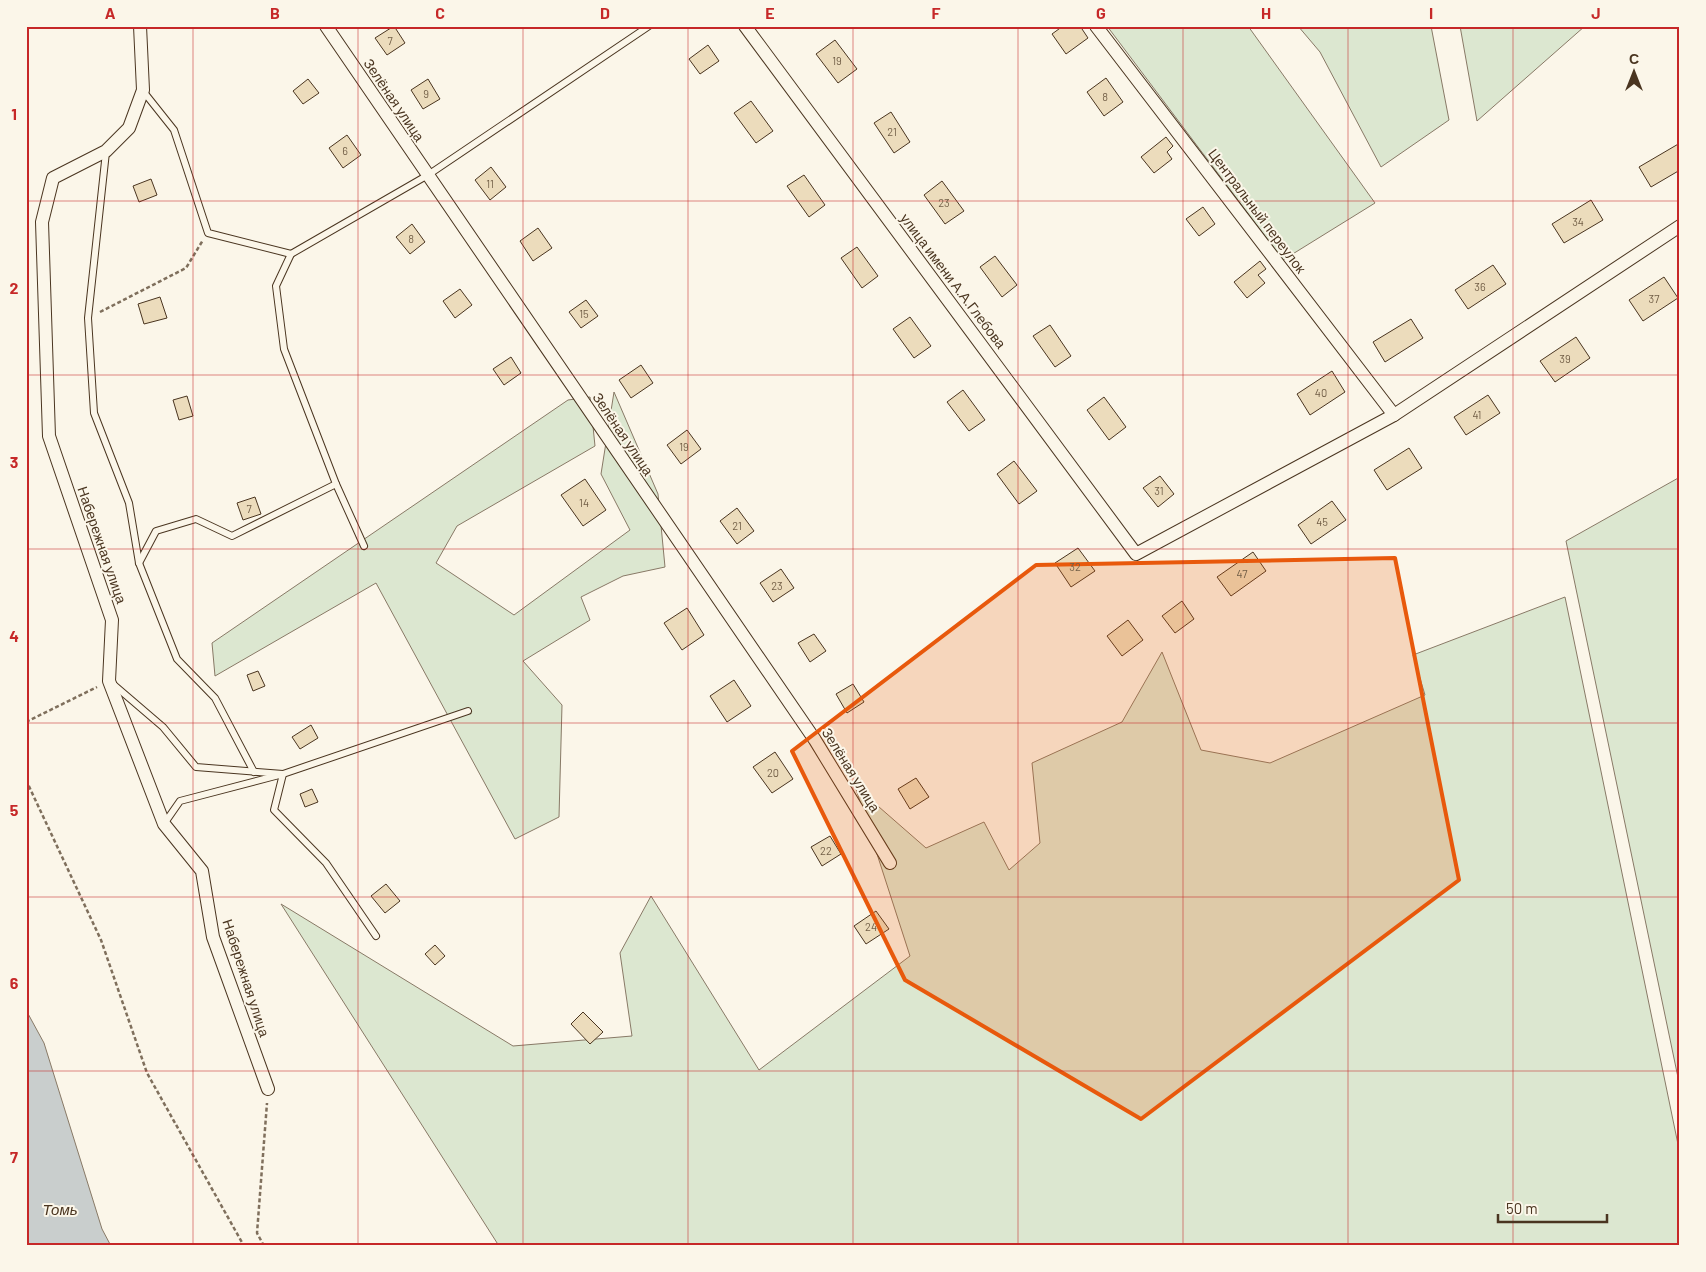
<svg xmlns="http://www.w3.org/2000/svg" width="1706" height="1272" viewBox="0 0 1706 1272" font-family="Barlow,sans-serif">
<rect width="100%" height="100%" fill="#fbf6e9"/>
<g fill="#dce7d0" stroke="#887966">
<polygon points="1107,26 1248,26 1375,203 1283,260"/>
<polygon points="1298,26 1431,26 1449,120 1381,167 1320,52"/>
<polygon points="1460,26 1585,26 1477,121"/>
<polygon points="614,392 658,494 665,567 623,576 581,597 590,620 523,661 562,705 559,817 515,839 376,583 215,676 212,643 568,400 590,397 595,446 457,526 436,563 514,615 630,530 601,474"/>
<polygon points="1680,477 1680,1087 1566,541"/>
<polygon points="1565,597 1680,1154 1680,1246 499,1246 281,904 513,1046 632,1036 620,953 651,896 759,1070 910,956 855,786 926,848 984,822 1009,870 1040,843 1032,763 1122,722 1162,652 1201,750 1270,763 1425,695 1413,655"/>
</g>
<polygon fill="#c9cecd" stroke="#887966" points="26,1010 44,1043 102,1229 111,1246 26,1246"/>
<g fill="#ecdcbc" stroke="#4a3520">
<polygon points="394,26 405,43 387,55 375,38"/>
<polygon points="1063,26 1080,26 1088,38 1066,54 1052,34"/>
<polygon points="835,40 857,69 838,83 816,54"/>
<polygon points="708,45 719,61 700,74 689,59"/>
<polygon points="1106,78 1123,102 1104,116 1087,92"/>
<polygon points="308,79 319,93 303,104 293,91"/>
<polygon points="428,79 440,99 423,109 411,90"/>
<polygon points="751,101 773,131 756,143 734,113"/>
<polygon points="891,112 910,142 894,153 874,123"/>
<polygon points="347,135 361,155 343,168 329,148"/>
<polygon points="1166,137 1173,146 1167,152 1172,159 1154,173 1141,157"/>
<polygon points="1680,143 1680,170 1651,187 1639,167"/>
<polygon points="491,167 506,187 490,200 475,180"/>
<polygon points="804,175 825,205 809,217 787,186"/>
<polygon points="151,179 157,195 139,202 133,186"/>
<polygon points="942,181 964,211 945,224 924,195"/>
<polygon points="1591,200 1603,220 1564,243 1552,224"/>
<polygon points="1203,207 1215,224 1199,236 1186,219"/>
<polygon points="412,224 425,242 410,254 396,237"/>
<polygon points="538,228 552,248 533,261 520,241"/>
<polygon points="857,247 878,276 862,288 841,258"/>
<polygon points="995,256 1017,285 1002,297 980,267"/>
<polygon points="1260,261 1266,269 1258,275 1265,283 1247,298 1234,282"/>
<polygon points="1493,265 1506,284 1468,309 1455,290"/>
<polygon points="1664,277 1678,298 1643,321 1629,300"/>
<polygon points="460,289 472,305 455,318 443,301"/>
<polygon points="160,297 167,318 144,324 138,304"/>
<polygon points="586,300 598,316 581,328 569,312"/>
<polygon points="910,317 931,346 914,358 893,329"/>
<polygon points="1411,319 1423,338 1385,362 1373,342"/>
<polygon points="1050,325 1071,356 1055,367 1033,336"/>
<polygon points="1576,337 1590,358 1555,382 1540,361"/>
<polygon points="511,357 521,373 504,385 493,369"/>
<polygon points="641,365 653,383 631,398 619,380"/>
<polygon points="1332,371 1345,392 1310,415 1297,394"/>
<polygon points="963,390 985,420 969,431 947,402"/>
<polygon points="1488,395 1500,413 1466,435 1454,417"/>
<polygon points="187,396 193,416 179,420 173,400"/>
<polygon points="1104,397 1126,427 1109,440 1087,410"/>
<polygon points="687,430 701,449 681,464 667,445"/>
<polygon points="1409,448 1422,468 1387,490 1374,470"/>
<polygon points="1014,461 1037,491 1019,504 997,474"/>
<polygon points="1160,476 1174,494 1158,507 1143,488"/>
<polygon points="585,479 606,510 583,526 561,495"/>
<polygon points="255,497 261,514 243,520 237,503"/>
<polygon points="1332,501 1346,520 1311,544 1298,525"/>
<polygon points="737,508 754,531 737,544 720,521"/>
<polygon points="1078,548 1095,571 1071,587 1055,563"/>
<polygon points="1253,552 1266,571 1231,596 1217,577"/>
<polygon points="781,569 794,588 773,602 760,583"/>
<polygon points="1182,601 1194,619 1175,633 1162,616"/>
<polygon points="687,608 704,635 682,650 664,623"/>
<polygon points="1128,620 1143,640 1122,656 1107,636"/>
<polygon points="814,634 826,651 810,662 798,643"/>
<polygon points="258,671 265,686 253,691 247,675"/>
<polygon points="734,680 751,706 727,722 710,696"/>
<polygon points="853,684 864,702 847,713 836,694"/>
<polygon points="311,725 318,738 300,749 292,737"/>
<polygon points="775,752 793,779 772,793 753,767"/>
<polygon points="916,778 929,797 910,809 898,789"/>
<polygon points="312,789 318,802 305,807 300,794"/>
<polygon points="830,836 841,854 822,866 811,847"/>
<polygon points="386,884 400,901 385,913 371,896"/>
<polygon points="876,911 889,929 866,944 854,926"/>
<polygon points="435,945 445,956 435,965 425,954"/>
<polygon points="583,1012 603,1032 590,1044 571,1024"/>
</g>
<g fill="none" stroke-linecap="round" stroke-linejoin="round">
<g stroke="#4a3520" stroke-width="8">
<g id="lane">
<polyline points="143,91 174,130 208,233 291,254 428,175 649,26"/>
<polyline points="106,152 88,318 94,413 129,503 139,563 177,659 215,698 254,772"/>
<polyline points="336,484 364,546"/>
<polyline points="139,563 156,531 196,519 232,536 336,484 284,349 276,286 291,254"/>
<polyline points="114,685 163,727 196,767 283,774 274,810 326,863 376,936"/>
<polyline points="164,824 180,801 283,774 468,711"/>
</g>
</g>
<g stroke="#4a3520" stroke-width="14">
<g id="street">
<polyline points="140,26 143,90 129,128 106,151 53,178 42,222 49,436 112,620 109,681 164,824 202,871 213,937 268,1089"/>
<polyline points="326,26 815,740 890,863"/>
<polyline points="745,26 1136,554 1394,415 1680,226"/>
<polyline points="1096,26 1394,415"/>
</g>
</g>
<g stroke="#7f6f5c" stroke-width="2.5" stroke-dasharray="4 2.5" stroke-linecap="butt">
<polyline points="100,312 186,268 203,240"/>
<polyline points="26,722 97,687"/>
<polyline points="26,780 101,940 147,1073 244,1246"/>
<polyline points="264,1246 257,1233 267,1103"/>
</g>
<use href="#lane" stroke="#fbf6e9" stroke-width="6"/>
<use href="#street" stroke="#fbf6e9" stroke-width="12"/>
</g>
<path fill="#e8590c" fill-opacity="0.2" stroke="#e8590c" stroke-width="4" stroke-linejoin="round" d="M1395 558 1459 880 1141 1119 905 980 792 751 1036 565Z"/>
<path fill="none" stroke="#c62828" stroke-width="1" stroke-opacity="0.55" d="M193 26V1246M358 26V1246M523 26V1246M688 26V1246M853 26V1246M1018 26V1246M1183 26V1246M1348 26V1246M1513 26V1246M26 201H1680M26 375H1680M26 549H1680M26 723H1680M26 897H1680M26 1071H1680"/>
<g text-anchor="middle" stroke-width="4" stroke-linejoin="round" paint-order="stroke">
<g font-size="11" fill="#725f47">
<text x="390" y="45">7</text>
<text x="837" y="65">19</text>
<text x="426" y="98">9</text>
<text x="1105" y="101">8</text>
<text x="892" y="136">21</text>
<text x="345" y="155">6</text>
<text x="490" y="188">11</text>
<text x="944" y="207">23</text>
<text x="1578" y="226">34</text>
<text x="411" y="243">8</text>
<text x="1480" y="291">36</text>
<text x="1654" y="303">37</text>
<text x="584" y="318">15</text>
<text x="1565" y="363">39</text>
<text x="1321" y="397">40</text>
<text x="1477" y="419">41</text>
<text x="684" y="451">19</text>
<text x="1159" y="495">31</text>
<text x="584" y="507">14</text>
<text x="249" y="513">7</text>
<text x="1322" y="526">45</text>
<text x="737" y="530">21</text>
<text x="1075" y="571">32</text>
<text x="1242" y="578">47</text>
<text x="777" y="590">23</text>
<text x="773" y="777">20</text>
<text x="826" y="855">22</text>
<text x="871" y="931">24</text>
</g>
<g font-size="14" fill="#4a3520" stroke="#fbf6e9">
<text transform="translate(394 100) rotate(56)" y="5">Зелёная улица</text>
<text transform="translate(1257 211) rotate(53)" y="5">Центральный переулок</text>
<text transform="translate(953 281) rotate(53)" y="5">улица имени А.А.Глебова</text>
<text transform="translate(623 434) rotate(56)" y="5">Зелёная улица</text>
<text transform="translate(102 545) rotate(71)" y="5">Набережная улица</text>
<text transform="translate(851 770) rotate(58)" y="5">Зелёная улица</text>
<text transform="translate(246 978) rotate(72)" y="5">Набережная улица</text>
</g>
<g font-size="15" font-style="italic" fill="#4a3520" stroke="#fbf6e9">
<text x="60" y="1215">Томь</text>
</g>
</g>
<rect width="1706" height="1272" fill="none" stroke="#fbf6e9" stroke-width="55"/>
<g transform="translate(1634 72)" stroke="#fbf6e9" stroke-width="4" paint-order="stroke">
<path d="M0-4L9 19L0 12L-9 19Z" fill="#4a3520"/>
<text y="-8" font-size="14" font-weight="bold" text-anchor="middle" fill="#4a3520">С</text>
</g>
<path d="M1498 1214v8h109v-8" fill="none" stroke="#4a3520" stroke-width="2.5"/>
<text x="1506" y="1214" font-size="15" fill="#4a3520" stroke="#fbf6e9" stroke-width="4" paint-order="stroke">50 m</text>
<rect x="28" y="28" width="1650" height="1216" fill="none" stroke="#c62828" stroke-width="2"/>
<g font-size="16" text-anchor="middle" font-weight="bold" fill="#c62828">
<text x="110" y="19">A</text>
<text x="275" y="19">B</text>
<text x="440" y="19">C</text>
<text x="605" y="19">D</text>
<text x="770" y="19">E</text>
<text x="936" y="19">F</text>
<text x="1101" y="19">G</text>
<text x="1266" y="19">H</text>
<text x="1431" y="19">I</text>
<text x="1596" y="19">J</text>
<text x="14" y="120">1</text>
<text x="14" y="294">2</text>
<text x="14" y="468">3</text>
<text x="14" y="642">4</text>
<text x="14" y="816">5</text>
<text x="14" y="989">6</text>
<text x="14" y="1163">7</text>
</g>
</svg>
